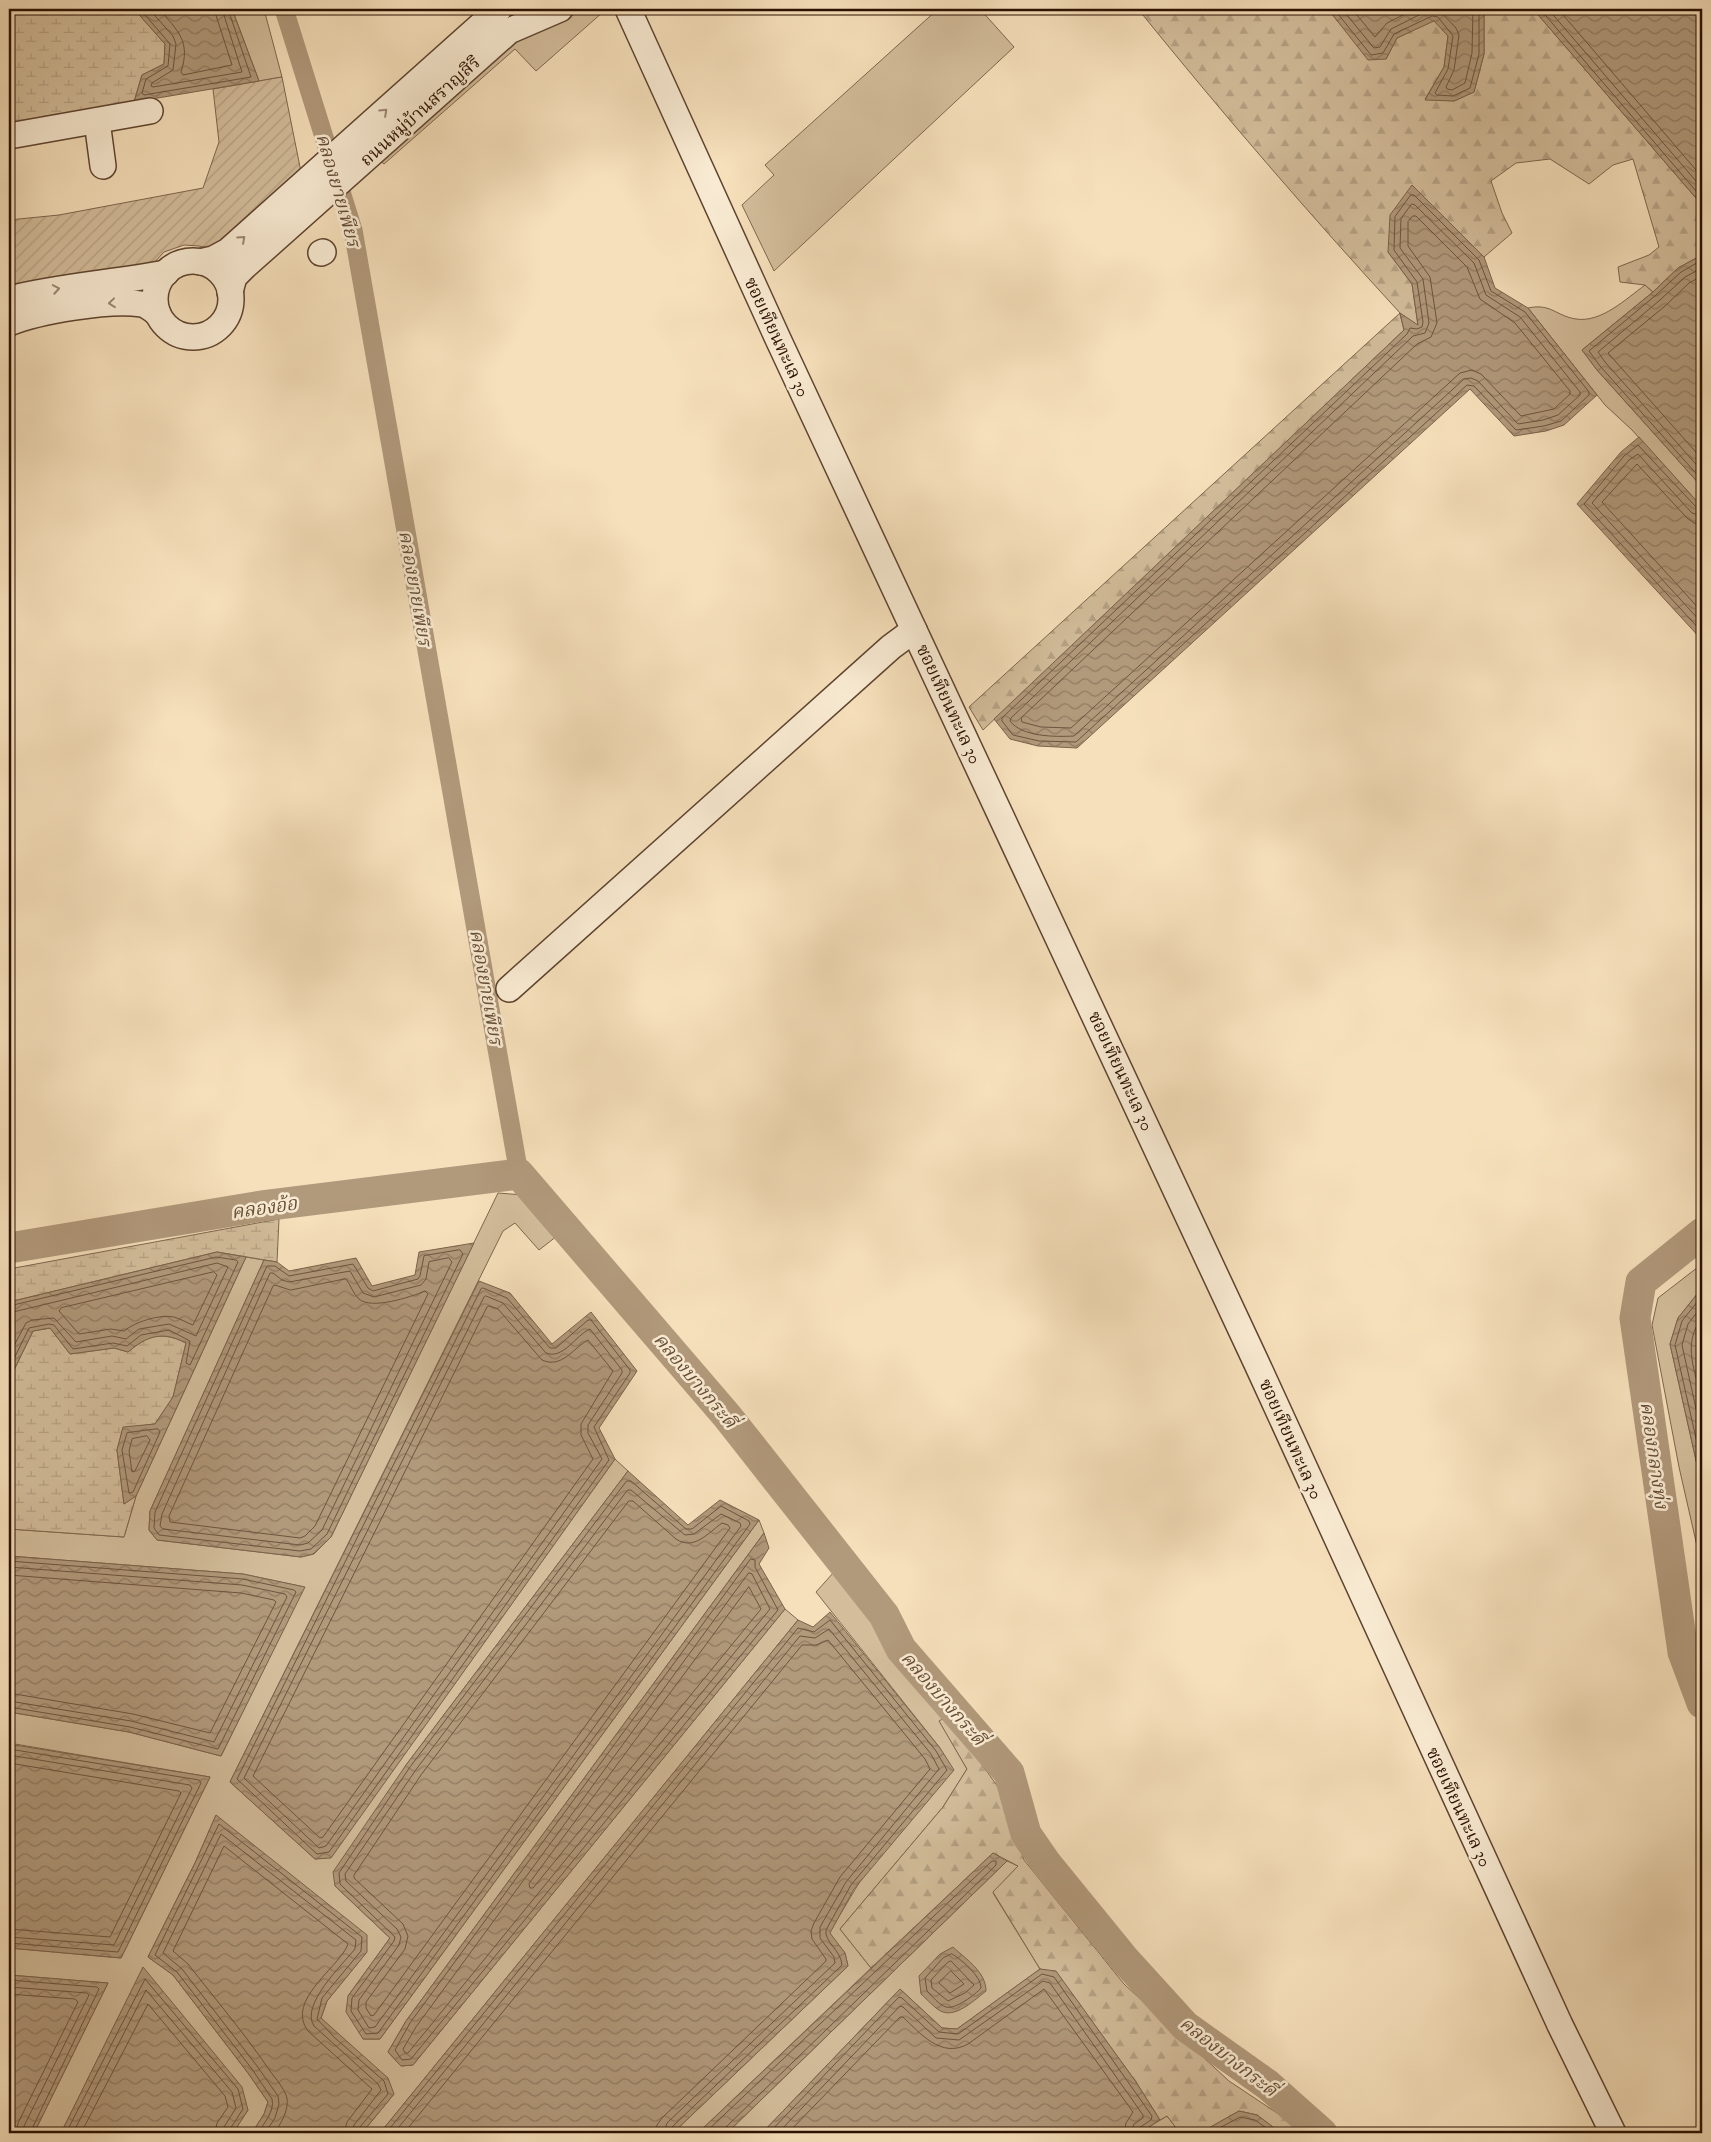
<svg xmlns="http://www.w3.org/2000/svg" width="1711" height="2142" viewBox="0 0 1711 2142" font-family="'IM FELL Double Pica','Noto Serif Thai',serif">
<defs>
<pattern id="forest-firs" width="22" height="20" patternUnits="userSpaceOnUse" patternTransform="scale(1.25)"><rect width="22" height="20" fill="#d3bd9b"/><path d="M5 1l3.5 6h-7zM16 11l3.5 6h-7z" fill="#b5a184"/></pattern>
<pattern id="wetland-marsh" width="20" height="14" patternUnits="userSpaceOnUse" patternTransform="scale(1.25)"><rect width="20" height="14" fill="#d3bd9b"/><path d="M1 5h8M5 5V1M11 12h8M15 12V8" fill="none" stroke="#b5a184"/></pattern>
<pattern id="garden-furrows" width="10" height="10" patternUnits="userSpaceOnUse" patternTransform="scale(1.25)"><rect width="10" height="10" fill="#d3bd9b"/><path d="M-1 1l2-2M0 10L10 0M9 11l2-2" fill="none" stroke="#b5a184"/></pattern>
<pattern id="water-waves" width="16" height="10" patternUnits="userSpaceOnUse" patternTransform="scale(1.25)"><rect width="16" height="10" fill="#b1997b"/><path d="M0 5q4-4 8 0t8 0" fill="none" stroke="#907b62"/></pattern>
</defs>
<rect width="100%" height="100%" fill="#f6e0bb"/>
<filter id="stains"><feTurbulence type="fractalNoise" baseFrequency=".004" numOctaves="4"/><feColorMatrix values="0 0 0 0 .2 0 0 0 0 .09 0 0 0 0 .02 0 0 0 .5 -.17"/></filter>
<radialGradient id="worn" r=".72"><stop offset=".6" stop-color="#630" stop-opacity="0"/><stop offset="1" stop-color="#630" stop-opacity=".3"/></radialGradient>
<g fill="#d3bd9b" stroke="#7f664e">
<polygon points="232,9 264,9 282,77 259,81"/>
<polygon points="588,9 603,9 603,12 536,71 515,49 384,164 379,160 498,54 529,32"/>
<polygon points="938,9 980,9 1014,47 774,271 742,205 774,175 765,165"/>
<path d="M1645 285 1653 292 1582 350 1597 370 1702 487V507L1632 430 1605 405 1528 308C1551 303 1556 316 1576 319 1601 323 1626 299 1645 285Z"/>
<polygon points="498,1193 523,1195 557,1236 539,1250 515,1223 503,1231 230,1782 315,1859 331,1857 615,1459 628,1471 406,1765 335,1886 390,1938 348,1996 363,2039 380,2039 759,1520 764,1533 406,2021 388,2052 401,2066 413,2065 785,1609 798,1620 380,2133 362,2133 394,2094 321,2018 327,2001 366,1953 216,1815 195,1863 148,1957 173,1975 248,2073 268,2102 264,2114 252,2133 233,2133 248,2110 143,1968 61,2133 34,2133 108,1983 9,1975 9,1948 121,1958 210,1777 9,1743 9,1712 129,1732 221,1756 304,1587 243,1574 9,1556 9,1529 124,1537 136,1496 246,1257 264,1260 150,1511 149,1530 157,1540 301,1557 314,1554 331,1537"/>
<polygon points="1702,1264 1702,1288 1678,1318 1670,1344 1702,1487 1702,1568 1679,1467 1652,1325 1658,1298"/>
<polygon points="834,1572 948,1716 940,1722 967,1769 943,1807 840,1929 871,1968 698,2133 673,2133 848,1966 845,1953 829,1933 940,1748 816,1592"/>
<polygon points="1007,1861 1018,1866 993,1893 1040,1969 957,2029 942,2028 900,1989 762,2133 727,2133"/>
<polygon points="1167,2116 1180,2133 1139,2133"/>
</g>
<g fill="url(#forest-firs)" stroke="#7f664e">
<path d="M1138 9H1328L1344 29 1386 59 1397 38 1434 20 1448 36 1444 67 1425 99 1454 101 1474 92 1484 54V9H1533L1702 205V255L1678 268 1653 292 1645 285 1620 282 1618 267 1649 255 1659 247 1633 159 1613 165 1589 184 1550 159 1516 163 1491 181 1502 213 1512 233 1484 257 1412 186 1388 252 1412 284 1418 326 1400 314 1404 330 983 730 969 707 1400 313C1310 215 1222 113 1138 9Z"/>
<polygon points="948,1716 1005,1797 1024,1860 1124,1984 1229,2081 1307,2133 1281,2133 1257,2115 1239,2111 1200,2133 1180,2133 1167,2116 1160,2120 1136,2082 1056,1972 1040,1969 993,1892 1018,1866 993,1853 871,1968 840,1929 943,1807 967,1769 939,1721"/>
</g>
<g fill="url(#wetland-marsh)" stroke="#7f664e">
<polygon points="9,9 134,9 165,44 164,64 142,75 134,102 9,124"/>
<polygon points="279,1219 277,1262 217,1252 9,1302 9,1269"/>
<path d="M50 1328 70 1354 114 1348 128 1352C148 1335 162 1331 186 1343L173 1397 155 1424 123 1428 117 1450 124 1504 136 1496 124 1537 9 1529V1385L14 1370 33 1331Z"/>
</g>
<polygon fill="url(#garden-furrows)" stroke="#7f664e" points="282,77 301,172 218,250 199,246 184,245 164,252 144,274 9,294 9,220 59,215 203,188 219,142 213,89"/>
<g fill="url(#water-waves)" stroke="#7b624a">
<polygon points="134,9 232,9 259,81 134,102 142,75 164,64 165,44"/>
<polygon points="1328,9 1484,9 1484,54 1474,92 1454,101 1425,100 1444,67 1448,36 1434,21 1397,38 1386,59 1368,60"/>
<polygon points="1533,9 1702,9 1702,205"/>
<polygon points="1412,185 1484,257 1495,288 1528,308 1597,395 1564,425 1546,431 1514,436 1470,389 1077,748 1038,746 1010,739 994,719 1404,330 1400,313 1418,325 1412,284 1388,252 1390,215"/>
<polygon points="1702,255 1702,487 1597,370 1582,350 1653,292 1678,268"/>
<polygon points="1639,437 1702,507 1702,640 1577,504 1621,452"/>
<polygon points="474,1243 331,1537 313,1554 301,1557 157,1540 149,1530 150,1511 264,1260 277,1262 289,1271 356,1258 372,1286 415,1275 419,1252"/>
<path d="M217 1252 246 1257 136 1496 124 1504 117 1450 123 1427 155 1424 173 1397 186 1343C163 1331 148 1335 128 1352L114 1348 70 1354 50 1328 33 1331 14 1370 9 1385V1302Z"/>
<polygon points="479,1281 510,1293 552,1344 591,1312 637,1371 599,1428 615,1459 331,1858 315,1859 230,1782"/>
<polygon points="1702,1288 1702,1487 1670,1344 1678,1318"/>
<polygon points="628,1471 688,1525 720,1500 759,1520 380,2039 363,2039 346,2012 348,1996 390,1938 335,1886 333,1872 406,1765"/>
<polygon points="764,1533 769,1548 759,1564 785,1609 413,2065 401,2066 388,2052 406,2021"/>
<polygon points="9,1556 243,1574 305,1587 221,1756 129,1732 9,1712"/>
<polygon points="830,1612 940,1748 954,1770 854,1889 830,1933 845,1953 848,1966 673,2133 380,2133 798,1620 813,1627"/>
<polygon points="9,1744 210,1777 121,1958 9,1948"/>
<polygon points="216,1815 367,1935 367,1952 327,2001 321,2018 388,2078 394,2094 362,2133 252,2133 264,2114 268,2102 248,2073 173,1975 148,1957 195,1863"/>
<polygon points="993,1853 1007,1861 727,2133 698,2133"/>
<path d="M953 1947C967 1960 986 1972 986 1991 976 1999 957 2017 943 2012 936 2010 927 1999 921 1994L919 1976 940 1954Z"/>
<polygon points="143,1967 242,2087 248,2110 233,2133 61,2133"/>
<polygon points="1040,1969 1056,1971 1136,2082 1160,2120 1139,2133 762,2133 900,1989 942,2028 957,2029"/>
<polygon points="9,1975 108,1983 34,2133 9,2133"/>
<polygon points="1239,2111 1257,2115 1281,2133 1200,2133"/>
</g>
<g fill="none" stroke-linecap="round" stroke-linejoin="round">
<g stroke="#6e543e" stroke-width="1">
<polyline points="140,9 170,44 168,66 146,79 142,93 144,95 251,77 228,9"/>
<polyline points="149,9 173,36 176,44 173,70 152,83 151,86 153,87 242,72 222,9"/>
<path d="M159 9C178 31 191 41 181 72L183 75 232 65 214 9"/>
<polyline points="1334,9 1371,55 1383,53 1394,34 1432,16 1438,17 1453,36 1448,69 1435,93 1437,95 1453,96 1470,88 1479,54 1479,9"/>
<polyline points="1342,9 1374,48 1380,47 1391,29 1429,10 1440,11 1456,28 1459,35 1454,70 1446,87 1447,89 1452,90 1465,83 1472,53 1473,9"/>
<polyline points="1352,9 1375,37 1387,23 1415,9"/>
<polyline points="1540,9 1702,198"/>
<polyline points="1548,9 1702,188"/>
<polyline points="1558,9 1702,177"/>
<polygon points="1411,195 1414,195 1479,260 1491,291 1525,312 1589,392 1589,395 1561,421 1544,426 1516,430 1474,386 1467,385 1076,742 1039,741 1013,735 1002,721 1002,718 1407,334 1410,328 1417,329 1422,327 1423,322 1417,282 1394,250 1395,217"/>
<path d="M1412 204 1415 205 1474 263 1486 295 1520 317 1580 392V395L1558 415 1543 420 1518 424 1478 381 1471 378 1464 379 1074 736C1055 737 1022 737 1010 721L1011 718 1413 336 1425 333 1429 323 1423 279 1400 248 1401 219Z"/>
<polygon points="1413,216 1416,216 1467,267 1480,299 1515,323 1570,391 1570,394 1554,409 1521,416 1481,374 1472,370 1460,373 1071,728 1041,727 1022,722 1021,718 1417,344 1431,337 1437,323 1430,277 1408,246 1408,222"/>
<polyline points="1702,260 1681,272 1656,295 1589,351 1600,366 1702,480"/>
<polyline points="1702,268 1685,277 1660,300 1598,352 1605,362 1702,471"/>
<polyline points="1702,276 1689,283 1665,306 1608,353 1702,459"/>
<polyline points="1702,510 1697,508 1638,445 1624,456 1584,504 1702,632"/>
<polyline points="1702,516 1692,513 1638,454 1629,460 1592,503 1702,623"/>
<polyline points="1702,524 1694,523 1687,518 1637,464 1602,502 1702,612"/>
<polygon points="460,1250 463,1254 327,1534 311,1549 300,1551 159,1535 154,1528 155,1512 267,1266 275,1266 289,1276 353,1264 368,1288 373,1291 418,1279 420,1276 424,1256"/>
<polygon points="449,1258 452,1262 322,1530 308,1543 300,1545 163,1529 160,1526 162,1514 270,1273 273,1273 282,1280 289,1282 350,1271 363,1293 374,1297 421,1285 426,1279 429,1262"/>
<path d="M214 1272 217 1275 193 1325C187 1323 181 1319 174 1317 159 1314 135 1322 124 1331L111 1329 79 1334 59 1311 61 1308Z"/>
<path d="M346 1279C351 1285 353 1294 359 1299 371 1310 411 1297 425 1291L428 1294 315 1526 305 1536 300 1538 170 1522 169 1516 273 1286 275 1285 290 1290Z"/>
<polygon points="483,1288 507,1298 550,1348 556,1348 588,1320 591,1320 630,1370 630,1373 594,1427 609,1460 329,1852 317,1854 237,1779 481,1289"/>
<path d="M486 1296 503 1303 546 1353C563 1360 576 1335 590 1329L622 1370V1373L588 1425V1433L602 1459 326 1846 319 1848 244 1778 484 1297Z"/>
<polyline points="1702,1296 1682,1321 1675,1345 1702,1465"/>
<polyline points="9,1306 216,1257 236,1260 238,1262 190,1365 186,1363 190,1341 169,1330 141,1335 127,1346 113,1343 73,1349 54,1325 49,1324 29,1328 9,1369"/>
<path d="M490 1306 498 1309 542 1360C562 1369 573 1348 588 1340L613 1371 581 1424V1435L593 1459 323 1837 320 1838 253 1776 487 1307Z"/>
<polyline points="1702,1306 1688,1324 1682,1345 1702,1436"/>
<polyline points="9,1313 217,1263 228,1267 196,1336 169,1324 139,1329 126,1339 112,1336 76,1342 54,1318 32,1320 26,1323 9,1355"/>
<path d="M1702 1318C1681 1344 1696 1372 1702 1402"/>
<polygon points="158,1429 160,1432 133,1492 129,1493 122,1450 127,1433"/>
<polygon points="147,1436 150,1440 135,1471 132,1472 129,1451 132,1439"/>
<polygon points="627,1481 631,1481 686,1529 692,1529 721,1506 749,1521 750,1524 378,2033 366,2034 351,2011 352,1998 394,1941 395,1937 340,1884 339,1873 410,1767"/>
<polygon points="628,1490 631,1490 685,1535 694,1534 721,1514 740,1523 741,1526 375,2027 369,2028 358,2010 359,2000 399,1945 401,1937 397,1929 346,1881 345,1874 415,1771"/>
<path d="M629 1501H633L676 1539C694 1551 708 1533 722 1523L728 1525 730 1528 374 2015 371 2016 366 2008V2002L405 1949 408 1936 403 1924 354 1878V1875L421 1775Z"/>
<polygon points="751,1559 755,1560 755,1567 778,1610 411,2059 402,2060 395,2050 410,2023"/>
<polyline points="9,1561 243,1579 294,1590 296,1592 218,1749 130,1727 9,1707"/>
<polyline points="9,1567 242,1585 285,1594 287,1597 214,1742 131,1721 9,1701"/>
<polygon points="749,1573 752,1574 770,1609 408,2053 405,2053 403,2049 416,2027"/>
<polyline points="9,1575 241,1593 274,1600 276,1602 210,1733 133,1714 9,1693"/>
<polygon points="749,1587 761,1609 533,1888 530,1888 529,1884"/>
<polyline points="9,1749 199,1780 201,1783 118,1952 9,1943"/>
<polyline points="9,1755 190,1785 192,1788 114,1945 9,1937"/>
<polyline points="9,1763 179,1791 181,1793 110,1937 9,1929"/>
<path d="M952 1954C962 1960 981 1976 981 1988 976 1994 955 2010 946 2007 939 2005 932 1996 927 1991L925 1978 943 1958Z"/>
<polygon points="951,1961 974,1985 965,1993 948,2001 932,1988 931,1980 947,1963"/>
<polygon points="951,1971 964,1984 950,1993 939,1983"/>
<polyline points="9,1980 97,1987 99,1989 30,2133"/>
<polyline points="9,1987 87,1993 89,1995 24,2126 23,2133"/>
<polyline points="9,1994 75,1999 78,2002 18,2123 16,2133"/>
<polyline points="66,2133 145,1979 238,2089 243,2109 230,2129 229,2133"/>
<polyline points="73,2133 146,1990 232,2092 236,2108 224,2127 223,2133"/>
<polyline points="81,2133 148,2004 225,2096 228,2107 217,2123 215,2133"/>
<path d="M258 2133C264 2123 275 2111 272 2099L252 2069 177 1972 155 1955 219 1824 362 1937 361 1951 322 1998 317 2019 335 2038 384 2081 388 2094 359 2128 358 2133"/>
<path d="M265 2133 275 2118 279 2104 278 2096 257 2066 182 1969 163 1953 221 1834 356 1940 355 1949C342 1965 300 2005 314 2026L378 2084 381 2090 354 2125 352 2133"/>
<path d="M274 2133C281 2124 289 2110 287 2098 284 2088 276 2079 270 2071 245 2034 216 2000 188 1964L173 1951 224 1846 348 1944C340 1967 285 2000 308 2031L372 2089 347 2122 344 2133"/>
<path d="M386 2133 798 1628 814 1632 830 1620 936 1751 947 1770 851 1885 826 1930C824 1942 841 1950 842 1965L672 2127 670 2133"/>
<polyline points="394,2133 800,1636 815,1638 829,1629 931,1754 939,1769 846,1882 820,1927 820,1938 834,1957 835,1963 667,2123 664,2133"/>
<polyline points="404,2133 802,1645 816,1645 828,1640 925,1759 930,1769 840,1877 814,1923 811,1931 812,1939 826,1959 826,1961 662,2118 657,2125 656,2133"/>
<polyline points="705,2133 992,1861 996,1861 996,1865 726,2127 724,2133"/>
<polyline points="769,2133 899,1997 902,1998 939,2032 958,2034 1042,1974 1054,1977 1152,2116 1151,2120 1139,2128 1137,2133"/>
<polyline points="778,2133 900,2006 903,2007 936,2038 959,2040 1043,1981 1050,1983 1143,2115 1143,2118 1134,2124 1131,2133"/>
<path d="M788 2133 900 2017H903C920 2033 941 2059 968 2044L1044 1989 1133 2112 1126 2123 1124 2133"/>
<polyline points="1210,2133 1240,2117 1255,2120 1273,2133"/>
</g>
<polyline stroke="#b1997b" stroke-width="19" points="284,9 353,230 519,1174"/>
<g stroke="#b1997b" stroke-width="31">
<polyline points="1702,1233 1641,1282 1635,1318 1683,1652 1702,1703"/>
<polyline points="9,1248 262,1206 519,1174 727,1416 884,1615 901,1649 1009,1773 1026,1834 1046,1863 1125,1960 1185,2026 1268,2085 1322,2133"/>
</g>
<g stroke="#5e442f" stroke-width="28">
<g id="minor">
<polyline points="628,9 778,339 1257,1364 1560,2025 1613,2133"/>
<polyline points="97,121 103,166"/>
<polyline points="9,136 150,111"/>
<polyline points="321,253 323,252"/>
<circle cx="193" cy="299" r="38"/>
<polyline points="200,262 213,259 228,251 499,9"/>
<polyline points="230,292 234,277 244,267 509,31 560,9"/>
<path d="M9 299C61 286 113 283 166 273"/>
<path d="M9 323C38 311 110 299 141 304 147 305 153 310 158 314"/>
<polyline points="509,989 891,647 914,630"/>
</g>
</g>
<use href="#minor" stroke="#f9ebd3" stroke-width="25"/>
</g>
<defs><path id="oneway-chevron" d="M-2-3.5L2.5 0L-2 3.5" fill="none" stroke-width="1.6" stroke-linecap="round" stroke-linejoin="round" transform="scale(1.25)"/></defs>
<g stroke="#9c8874">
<use href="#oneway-chevron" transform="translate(384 112) rotate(-43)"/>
<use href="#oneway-chevron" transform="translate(242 239) rotate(-42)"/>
<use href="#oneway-chevron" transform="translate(56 289) rotate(-10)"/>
<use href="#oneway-chevron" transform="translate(112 303) rotate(174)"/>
</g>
<g text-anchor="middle" stroke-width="5" stroke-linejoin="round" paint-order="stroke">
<g font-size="18" fill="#2b1000" stroke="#f9ebd3">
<text transform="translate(420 111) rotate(-42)" y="6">ถนนหมู่บ้านสราญสิริ</text>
<text transform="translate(777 337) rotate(65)" y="6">ซอยเทียนทะเล 30</text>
<text transform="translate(949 704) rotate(65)" y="6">ซอยเทียนทะเล 30</text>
<text transform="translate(1121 1071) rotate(65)" y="6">ซอยเทียนทะเล 30</text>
<text transform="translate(1291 1439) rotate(66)" y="6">ซอยเทียนทะเล 30</text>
<text transform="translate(1459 1807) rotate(65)" y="6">ซอยเทียนทะเล 30</text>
</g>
<g font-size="19" font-style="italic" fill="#674e37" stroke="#f9ebd3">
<text transform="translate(339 190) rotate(74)" y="7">คลองยายเพียร</text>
<text transform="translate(416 588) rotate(80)" y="7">คลองยายเพียร</text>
<text transform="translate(487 987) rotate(80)" y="7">คลองยายเพียร</text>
<text transform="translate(264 1207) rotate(-8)" y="7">คลองอ้อ</text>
<text transform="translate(696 1380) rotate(50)" y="7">คลองบางกระดี่</text>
<text transform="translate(1655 1455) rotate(82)" y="7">คลองกลางทุ่ง</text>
<text transform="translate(944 1698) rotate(49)" y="7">คลองบางกระดี่</text>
<text transform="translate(1229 2056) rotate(38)" y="7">คลองบางกระดี่</text>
</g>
</g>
<rect width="1711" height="2142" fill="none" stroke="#f6e0bb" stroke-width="30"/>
<rect x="10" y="10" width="1691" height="2122" fill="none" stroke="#2b1000" stroke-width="2.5"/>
<rect x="15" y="15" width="1681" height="2112" fill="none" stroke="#2b1000"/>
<rect width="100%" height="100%" filter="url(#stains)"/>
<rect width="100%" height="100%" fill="url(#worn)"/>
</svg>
